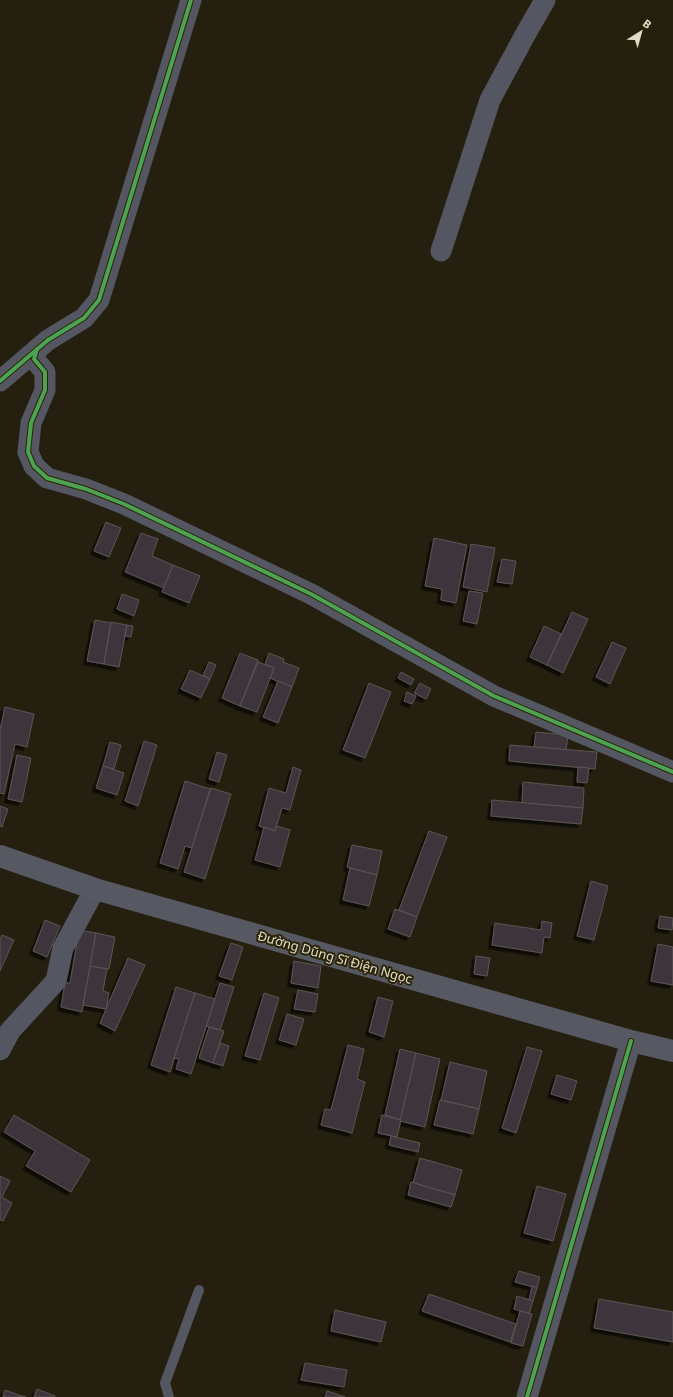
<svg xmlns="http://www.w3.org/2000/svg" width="673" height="1397" viewBox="0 0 673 1397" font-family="'Noto Sans',sans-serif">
<defs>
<filter id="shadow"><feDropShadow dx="-3.5" dy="3.5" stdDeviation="0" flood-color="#0009"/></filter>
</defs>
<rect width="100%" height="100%" fill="#241f0e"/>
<g fill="#3e363b" stroke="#5a5554" filter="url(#shadow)">
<polygon points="106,522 121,528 109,557 94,551"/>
<polygon points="141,533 158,539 152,556 173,565 164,588 125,572"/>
<polygon points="434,538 467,545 456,603 441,600 442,589 425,586"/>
<polygon points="471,544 495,548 487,592 463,587"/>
<polygon points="502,559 516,561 512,584 497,582"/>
<polygon points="173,565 200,576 189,603 162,592"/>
<polygon points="469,591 483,593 477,624 463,621"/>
<polygon points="122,594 139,600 134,616 117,609"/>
<polygon points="572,612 588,619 563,673 547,665"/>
<polygon points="95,620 111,623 104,664 87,661"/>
<polygon points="111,622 127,625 119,667 104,664"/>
<polygon points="127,625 133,626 131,637 125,636"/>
<polygon points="544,626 561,634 547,665 530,657"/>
<polygon points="612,642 626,648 610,684 596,677"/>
<polygon points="240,653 258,660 240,706 222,698"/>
<polygon points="269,653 284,659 283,662 299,668 292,687 270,678 274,668 265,664"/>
<polygon points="209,662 216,665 210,679 203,675"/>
<polygon points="258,662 274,668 257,712 240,706"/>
<polygon points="190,670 210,679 201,698 181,689"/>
<polygon points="401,672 414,679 411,685 398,678"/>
<polygon points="278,681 292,687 278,723 263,717"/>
<polygon points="369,683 391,692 365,758 343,750"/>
<polygon points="420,683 431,689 426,699 414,693"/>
<polygon points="407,692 416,696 412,704 404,701"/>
<polygon points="5,707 34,714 27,747 15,744 4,794 0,793 0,730"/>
<polygon points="536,732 568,735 566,750 534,747"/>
<polygon points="144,741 157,745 138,806 125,801"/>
<polygon points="110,742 121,745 114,769 103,766"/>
<polygon points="510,745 597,752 595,769 509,761"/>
<polygon points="217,752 227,755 219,782 209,779"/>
<polygon points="17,755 31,758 22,802 8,799"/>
<polygon points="103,766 124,773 117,795 96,788"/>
<polygon points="293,767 301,770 290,810 282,808 275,831 259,826 269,788 286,793"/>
<polygon points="578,767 589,768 587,783 577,782"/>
<polygon points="185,781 210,789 192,848 185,846 178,869 160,863"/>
<polygon points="523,782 584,788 583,808 522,803"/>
<polygon points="211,788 231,794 205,879 184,872"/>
<polygon points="492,800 583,808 581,824 491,816"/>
<polygon points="0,806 8,809 2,827 0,826"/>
<polygon points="277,826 290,830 280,867 255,860 264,827 275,831"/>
<polygon points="429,831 447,837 417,917 399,910"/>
<polygon points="352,845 382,851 377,875 347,867"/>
<polygon points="350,868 377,875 369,906 343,900"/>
<polygon points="591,881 608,886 594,940 577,936"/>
<polygon points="395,909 417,917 410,937 388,929"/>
<polygon points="660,916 673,918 672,930 658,928"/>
<polygon points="45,920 60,926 47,957 33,951"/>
<polygon points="542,921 552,923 550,938 544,937 542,953 492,945 495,923 541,930"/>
<polygon points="79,930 96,933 82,1012 61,1007 65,983 70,983"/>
<polygon points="96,933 115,937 109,969 90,966"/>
<polygon points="2,935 14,940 0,971 0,939"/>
<polygon points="231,943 243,947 232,980 219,976"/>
<polygon points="658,944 673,947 673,985 651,981"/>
<polygon points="476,956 490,958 487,976 474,974"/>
<polygon points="128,958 145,965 115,1031 100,1023"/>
<polygon points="294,961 321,966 318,988 291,983"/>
<polygon points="90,966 107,969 103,991 109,993 106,1009 83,1005"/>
<polygon points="220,983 234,987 220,1030 206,1026"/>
<polygon points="176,987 195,993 170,1072 151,1065"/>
<polygon points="298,990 318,994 315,1012 294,1009"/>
<polygon points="195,993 215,999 191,1074 176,1069 179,1059 174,1058"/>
<polygon points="264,993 279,998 260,1060 245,1056"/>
<polygon points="378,997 393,1001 384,1037 369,1032"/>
<polygon points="287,1014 304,1019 296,1045 279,1040"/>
<polygon points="209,1027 224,1031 213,1063 199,1058"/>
<polygon points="220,1043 229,1046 223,1066 213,1063"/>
<polygon points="348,1045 364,1049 357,1079 365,1082 352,1133 321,1125 325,1109 331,1110"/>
<polygon points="527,1047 542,1051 516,1133 502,1128"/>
<polygon points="400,1049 416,1053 401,1120 385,1115"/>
<polygon points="416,1053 440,1059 425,1127 400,1121"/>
<polygon points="450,1062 487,1071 479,1109 441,1100"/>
<polygon points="557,1075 577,1081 571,1100 551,1094"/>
<polygon points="440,1100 479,1109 473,1134 434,1125"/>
<polygon points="14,1115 90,1160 71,1192 26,1166 35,1151 4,1132"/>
<polygon points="382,1115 401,1120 397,1137 378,1133"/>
<polygon points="391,1136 420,1143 418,1152 389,1145"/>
<polygon points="420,1158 462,1170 455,1195 413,1183"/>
<polygon points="0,1176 10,1181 2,1197 12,1203 3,1221 0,1220"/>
<polygon points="411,1182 455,1195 451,1207 408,1195"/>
<polygon points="537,1186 566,1194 553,1241 524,1233"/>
<polygon points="519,1271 540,1277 537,1288 515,1282"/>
<polygon points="532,1286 537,1288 533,1301 529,1300"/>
<polygon points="429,1294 516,1324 510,1342 422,1311"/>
<polygon points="517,1296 533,1301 529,1314 514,1309"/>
<polygon points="599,1299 673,1312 673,1342 594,1328"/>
<polygon points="335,1310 386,1322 381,1342 331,1331"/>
<polygon points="520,1311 532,1314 523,1346 511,1343"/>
<polygon points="305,1363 347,1370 344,1387 301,1380"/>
<polygon points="37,1389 55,1396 55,1397 34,1397"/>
<polygon points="5,1390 19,1395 26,1397 3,1397"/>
<polygon points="327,1391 345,1397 325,1397"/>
</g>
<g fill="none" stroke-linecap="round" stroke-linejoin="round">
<polyline stroke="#545661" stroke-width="10" points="169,1397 165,1383 199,1290"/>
<g stroke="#545661" stroke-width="21">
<polyline points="441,251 490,100 525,35 545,0"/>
<polyline points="37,349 34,359 45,372 45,390 31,423 28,452 34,466 47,478 86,489 124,504 311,594 494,696 673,772"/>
<polyline points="0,381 48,340 84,318 99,300 191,0"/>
<polyline points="0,1050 10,1031 56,981 63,948 95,889"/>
<polyline points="527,1397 631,1041"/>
</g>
<polyline stroke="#565862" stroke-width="22" points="0,856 95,889 631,1041 673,1051"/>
<g stroke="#2c2406" stroke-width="6">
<g id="cycleway">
<polyline points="37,349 34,359 45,372 45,390 31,423 28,452 34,466 47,478 86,489 124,504 311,594 494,696 673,772"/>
<polyline points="0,381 48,340 84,318 99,300 191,0"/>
<polyline points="527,1397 631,1041"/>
</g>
</g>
<use href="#cycleway" stroke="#4ca352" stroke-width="4"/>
</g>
<g text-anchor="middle" stroke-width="4" stroke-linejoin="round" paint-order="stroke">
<g font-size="13" fill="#e1ddcc" stroke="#2c2406">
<text transform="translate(335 957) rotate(16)" y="5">Đường Dũng Sĩ Điện Ngọc</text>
</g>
</g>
<g transform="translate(641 32) rotate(37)" stroke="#2c2406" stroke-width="3" paint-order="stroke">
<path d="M0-3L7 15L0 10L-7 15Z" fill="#e1ddcc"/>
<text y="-6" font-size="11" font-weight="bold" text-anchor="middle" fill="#e1ddcc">B</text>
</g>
</svg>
